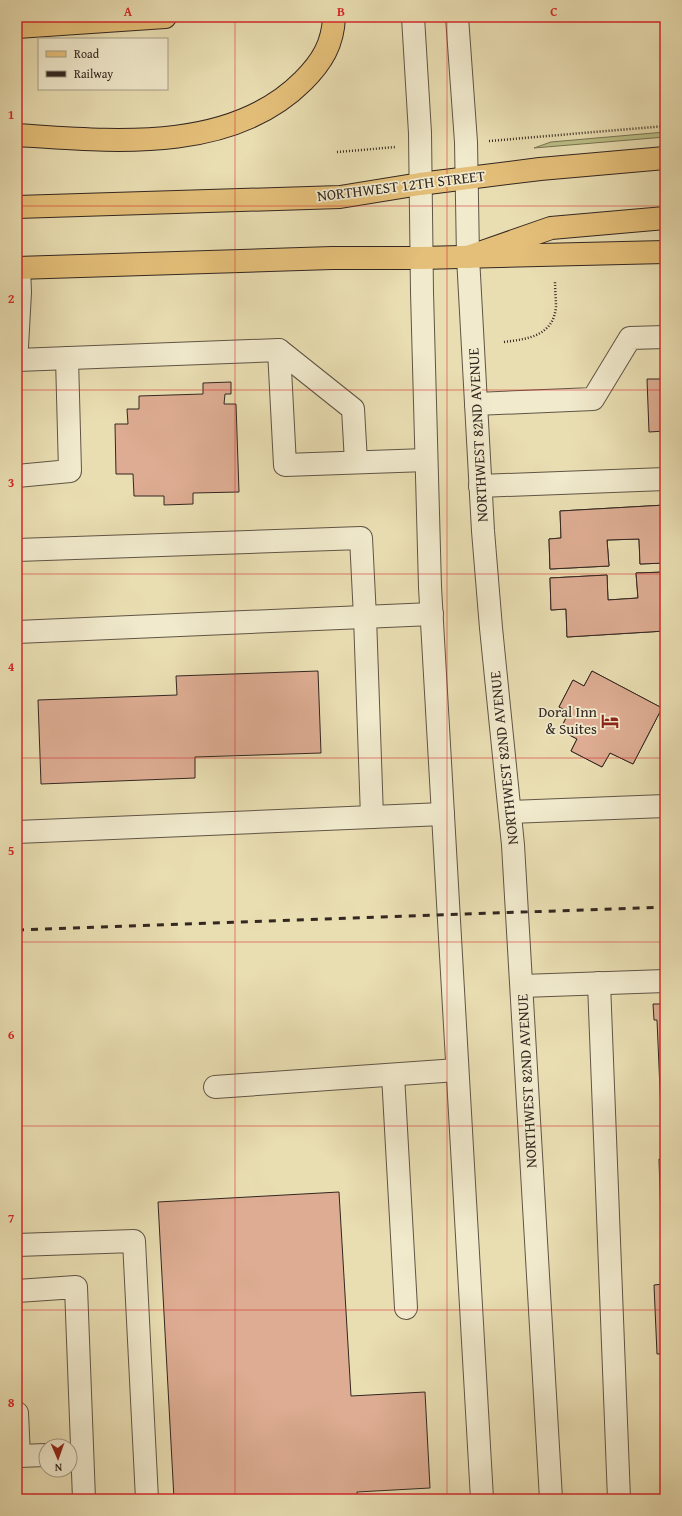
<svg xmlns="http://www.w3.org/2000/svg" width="682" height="1516" viewBox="0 0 682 1516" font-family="'Gentium Book Plus',serif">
<rect width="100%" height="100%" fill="#e9deb2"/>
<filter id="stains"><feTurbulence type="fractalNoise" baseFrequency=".005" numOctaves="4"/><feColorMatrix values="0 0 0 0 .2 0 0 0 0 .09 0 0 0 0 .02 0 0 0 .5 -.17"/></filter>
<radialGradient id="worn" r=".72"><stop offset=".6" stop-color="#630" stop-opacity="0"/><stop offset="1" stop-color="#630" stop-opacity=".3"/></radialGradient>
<polygon fill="#bcc088" stroke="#787454" points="665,132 665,137 534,148 551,142"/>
<g fill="#ddac92" stroke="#332721">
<polygon points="647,379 665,379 665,431 649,432"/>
<polygon points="231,382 231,394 225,394 224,404 236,404 239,492 193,493 193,504 164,505 164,496 134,496 133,474 116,474 115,424 128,424 127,409 139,409 139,396 203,394 203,383"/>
<polygon points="665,505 665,563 640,564 639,539 607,540 609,566 550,569 549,539 561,538 560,511"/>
<polygon points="665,505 665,563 640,564 639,539 607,540 609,566 550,569 549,539 561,538 560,511"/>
<polygon points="665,572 665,631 567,637 566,609 551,610 550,578 607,575 608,600 638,598 636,573"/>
<polygon points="665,572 665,631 567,637 566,609 551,610 550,578 607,575 608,600 638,598 636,573"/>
<polygon points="318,671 321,753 195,757 195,778 41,784 38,700 177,695 176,676"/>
<polygon points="592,671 662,708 633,764 610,753 602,767 571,751 577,739 560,730 569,712 559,707 573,680 584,686"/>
<polygon points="592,671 662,708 633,764 610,753 602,767 571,751 577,739 560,730 569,712 559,707 573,680 584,686"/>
<polygon points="653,1004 665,1004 665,1354 657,1354 654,1285 663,1284 659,1159 663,1159 657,1020 654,1020"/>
<polygon points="339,1192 351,1396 425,1392 430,1488 357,1492 357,1499 174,1499 158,1202"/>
</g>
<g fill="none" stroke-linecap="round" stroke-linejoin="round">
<g stroke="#605545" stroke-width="24">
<g id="minor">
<polyline points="413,17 420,133 422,292 430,587 482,1499"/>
<polyline points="457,17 466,142 468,257 483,531 491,628 513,845 551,1499"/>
<polyline points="17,347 20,292 19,268"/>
<polyline points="279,350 353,409 356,462"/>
<polyline points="17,360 279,350 285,465 426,460"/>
<polyline points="476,404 593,399 630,338 665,337"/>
<polyline points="17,476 70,471 67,358"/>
<polyline points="480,486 665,479"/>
<polyline points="17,550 361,538 365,617 372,817"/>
<polyline points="17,632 432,614"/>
<polyline points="510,812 665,806"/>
<polyline points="17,832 443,814"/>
<polyline points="599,983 619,1499"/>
<polyline points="522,986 665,981"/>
<polyline points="393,1075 406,1308"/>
<polyline points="215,1087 457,1070"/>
<polyline points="17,1245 134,1241 147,1499"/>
<polyline points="17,1291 76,1287 84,1499"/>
<polyline points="17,1413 19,1456 46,1455"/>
</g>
</g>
<g stroke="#332721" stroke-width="24">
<g id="major">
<polyline points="17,207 340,197 420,184 540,169 665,158"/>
<polyline points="17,268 332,258 421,258 665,252"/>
</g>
</g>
<g stroke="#332721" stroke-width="24">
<g id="highway">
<polyline points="17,27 165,17"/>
<path d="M17 135C111 141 230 154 303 81 322 62 333 44 334 17"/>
<polyline points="468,257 551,228 665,218"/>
</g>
</g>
<g stroke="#332721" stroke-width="2.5" stroke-dasharray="1 2" stroke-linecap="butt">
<polyline points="489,141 665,126"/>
<polyline points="337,152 396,147"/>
<path d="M504 342C528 339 553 336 556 307 556 299 555 290 555 282"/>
</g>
<use href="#minor" stroke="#f1eacd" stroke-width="22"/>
<use href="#major" stroke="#e4bf79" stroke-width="22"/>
<use href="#highway" stroke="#e4bf79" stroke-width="22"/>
<polyline stroke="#332721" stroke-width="3" stroke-dasharray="7 7" stroke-linecap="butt" points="17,930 665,907"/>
</g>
<path fill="none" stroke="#d62828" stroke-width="1" stroke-opacity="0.55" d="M235 17V1499M447 17V1499M17 206H665M17 390H665M17 574H665M17 758H665M17 942H665M17 1126H665M17 1310H665"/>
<defs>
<g id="hotel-bare" transform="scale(1.38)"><path d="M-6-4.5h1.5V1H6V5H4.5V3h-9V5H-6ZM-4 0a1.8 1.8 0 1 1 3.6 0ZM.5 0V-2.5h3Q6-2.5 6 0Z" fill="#8f2418" stroke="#f1eacd" stroke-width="2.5" paint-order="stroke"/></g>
</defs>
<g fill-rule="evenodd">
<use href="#hotel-bare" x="610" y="721"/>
</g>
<g text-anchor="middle" stroke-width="3.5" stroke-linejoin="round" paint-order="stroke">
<g font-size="15" fill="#332721" stroke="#f1eacd">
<text transform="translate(401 186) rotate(-7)" y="5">NORTHWEST 12TH STREET</text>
<text transform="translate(478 435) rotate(-93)" y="5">NORTHWEST 82ND AVENUE</text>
<text transform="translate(504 758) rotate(-96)" y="5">NORTHWEST 82ND AVENUE</text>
<text transform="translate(527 1081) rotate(-93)" y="5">NORTHWEST 82ND AVENUE</text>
</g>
<g font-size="15" fill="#332721" stroke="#f1eacd" text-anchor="end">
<text x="597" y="717">Doral Inn<tspan x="597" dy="17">&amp; Suites</tspan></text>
</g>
</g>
<rect width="682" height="1516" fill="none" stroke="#e9deb2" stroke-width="44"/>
<rect x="38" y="38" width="130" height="52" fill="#f1eacd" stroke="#a59c88"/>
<rect x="46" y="51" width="20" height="6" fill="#e4bf79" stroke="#a59c88"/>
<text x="74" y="58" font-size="12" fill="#332721">Road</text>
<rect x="46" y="71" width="20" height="6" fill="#332721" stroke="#a59c88"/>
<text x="74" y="78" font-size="12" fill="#332721">Railway</text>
<g transform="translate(58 1458) rotate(178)"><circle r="19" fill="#f1eacd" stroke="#a59c88"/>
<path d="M0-3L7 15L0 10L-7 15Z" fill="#8f2418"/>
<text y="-6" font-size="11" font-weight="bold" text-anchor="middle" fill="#332721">N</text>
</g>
<rect x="22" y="22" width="638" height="1472" fill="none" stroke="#d62828" stroke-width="1.5"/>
<g font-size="13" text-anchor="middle" font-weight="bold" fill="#d62828">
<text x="128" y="16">A</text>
<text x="341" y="16">B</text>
<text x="554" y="16">C</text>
<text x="11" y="119">1</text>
<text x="11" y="303">2</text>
<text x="11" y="487">3</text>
<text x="11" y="671">4</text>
<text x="11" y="855">5</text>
<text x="11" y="1039">6</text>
<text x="11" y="1223">7</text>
<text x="11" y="1407">8</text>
</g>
<rect width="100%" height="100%" filter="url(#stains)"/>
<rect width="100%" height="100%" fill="url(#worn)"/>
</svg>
